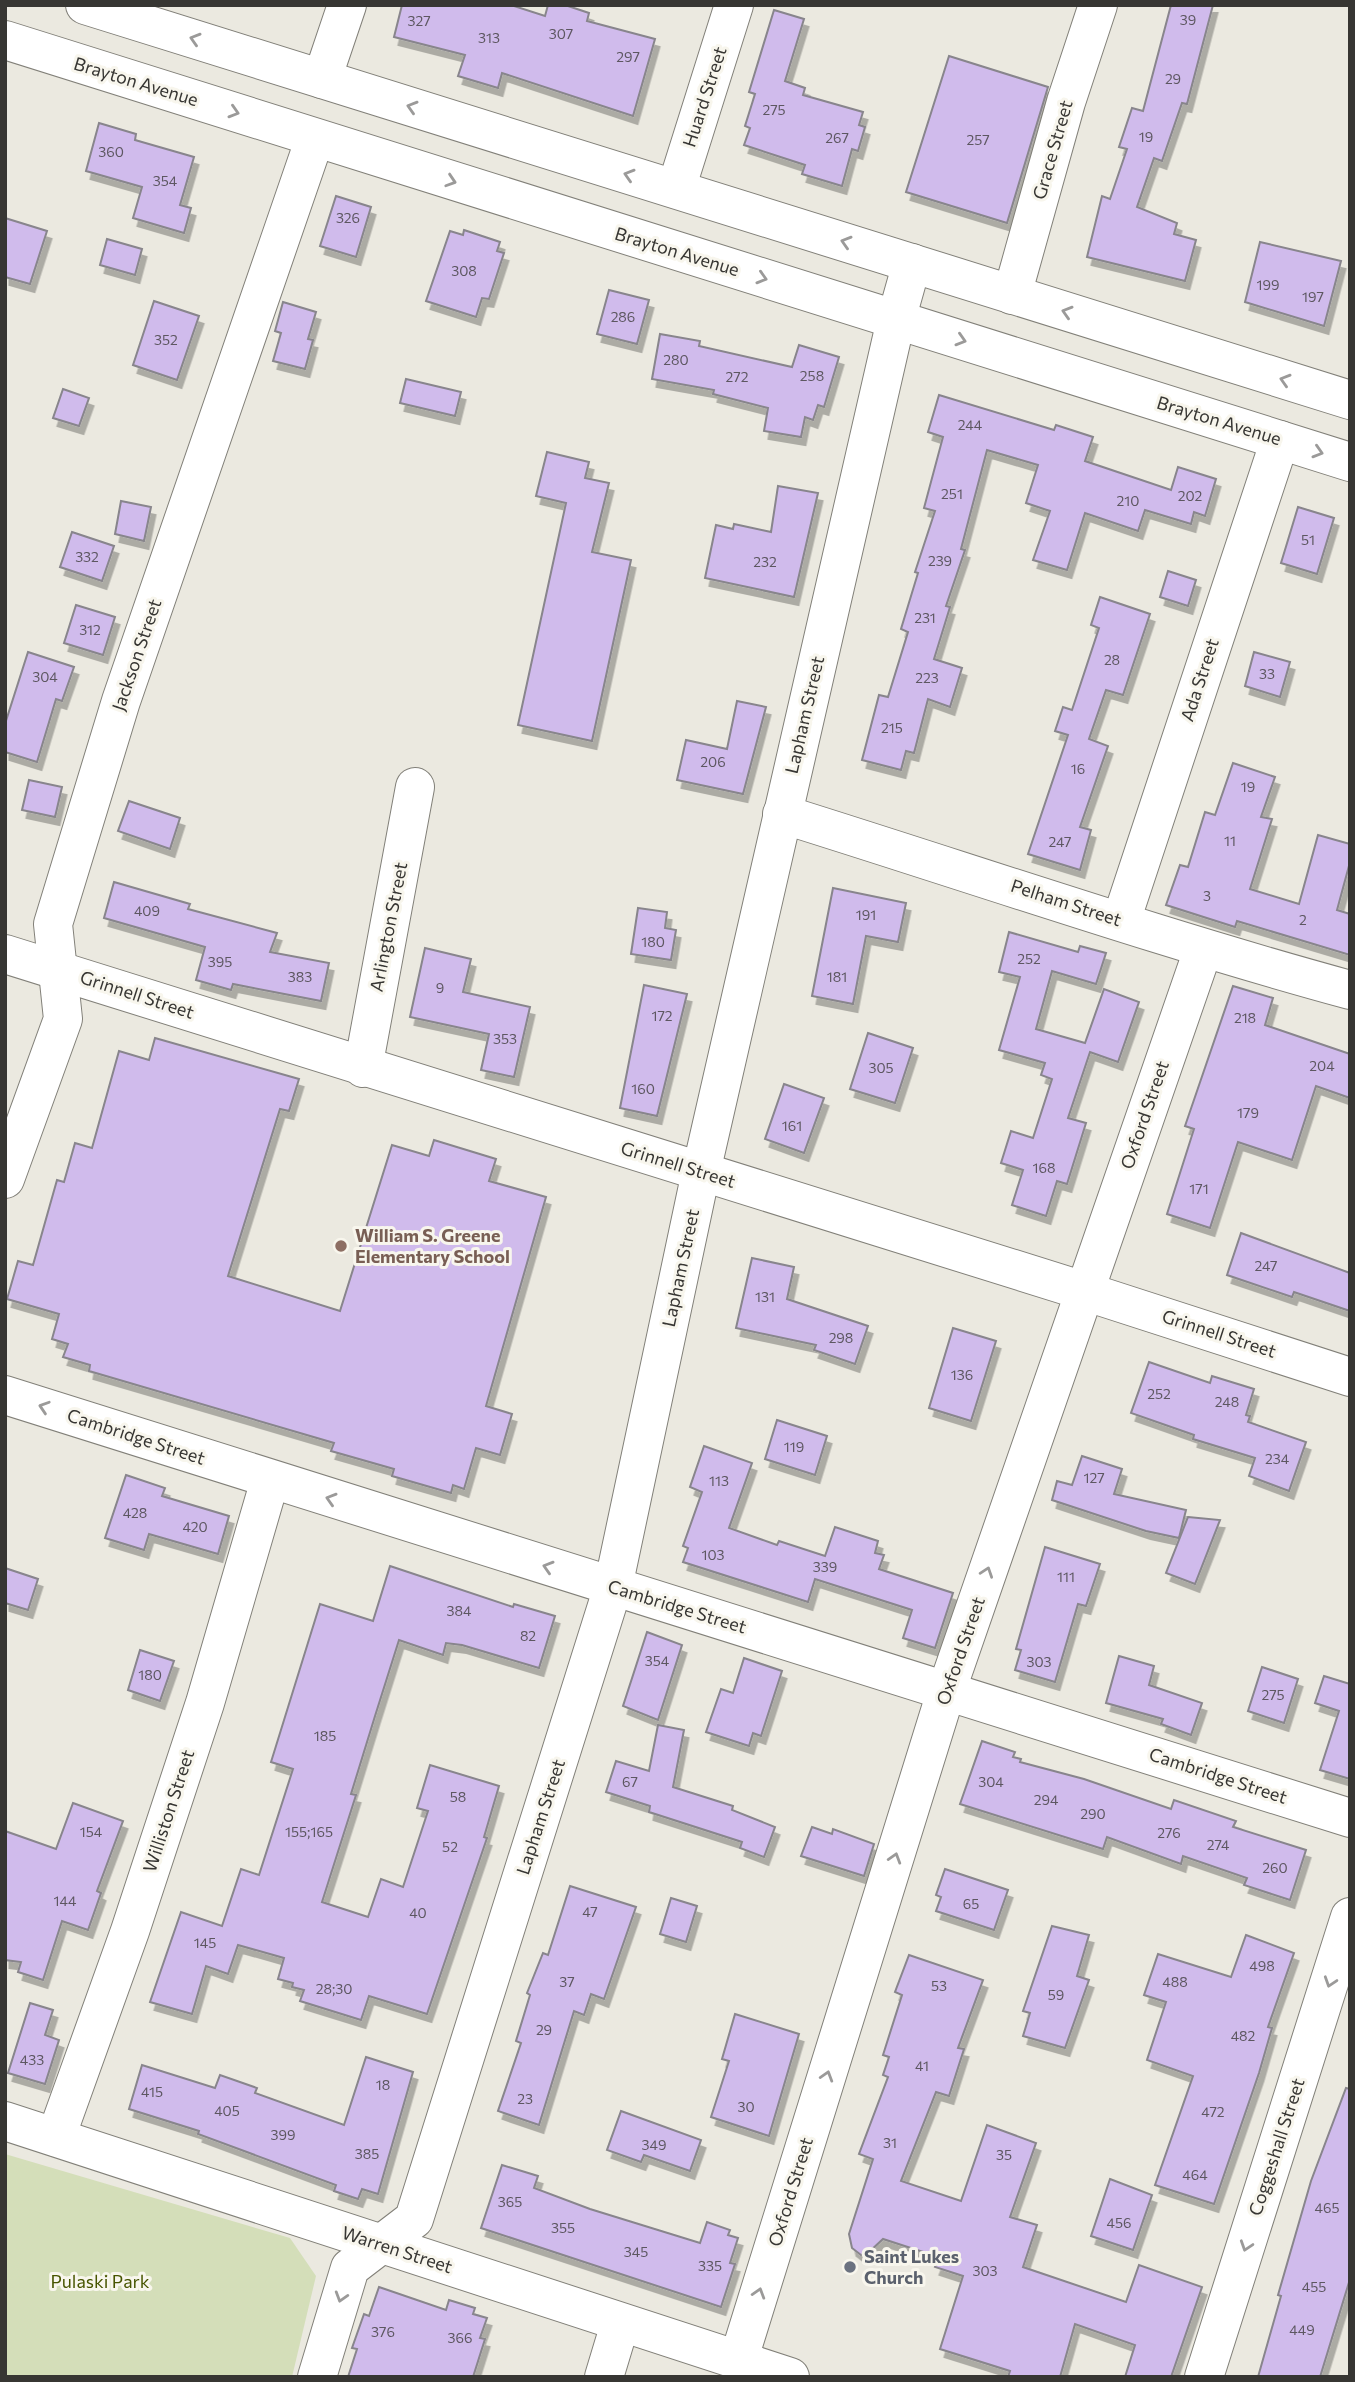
<svg xmlns="http://www.w3.org/2000/svg" width="1355" height="2382" viewBox="0 0 1355 2382" font-family="Commissioner,sans-serif">
<defs>
<filter id="shadow"><feDropShadow dx="4.5" dy="8" stdDeviation="0" flood-color="#0004"/></filter>
</defs>
<rect width="100%" height="100%" fill="#ebe9e0"/>
<polygon fill="#d4deb9" points="5,2154 290,2238 316,2276 292,2377 5,2377"/>
<g fill="#d0bbec" stroke="#88858c" stroke-width="2" filter="url(#shadow)">
<polygon points="402,5 511,5 545,16 548,5 565,5 589,13 587,21 655,39 633,116 502,73 498,88 458,76 465,55 394,37"/>
<polygon points="1171,5 1213,5 1187,104 1182,103 1162,161 1154,158 1137,207 1177,223 1174,234 1196,240 1185,281 1087,257 1102,196 1110,199 1127,149 1119,147 1132,108 1143,111"/>
<polygon points="774,10 804,19 785,81 805,88 803,95 863,112 859,125 865,127 858,151 852,149 842,186 802,174 805,165 744,145 750,128 745,126 755,94 749,92"/>
<polygon points="949,56 1048,87 1007,223 906,192"/>
<polygon points="99,123 136,134 135,140 194,157 180,205 191,208 184,233 133,218 142,187 86,171"/>
<polygon points="336,196 371,207 356,257 320,246"/>
<polygon points="5,218 47,231 30,284 5,277"/>
<polygon points="464,230 500,242 497,251 504,253 489,299 482,298 476,317 426,301 450,231 463,235"/>
<polygon points="107,239 142,249 135,275 100,265"/>
<polygon points="1260,242 1341,261 1324,326 1245,302"/>
<polygon points="609,290 649,300 637,344 597,334"/>
<polygon points="154,301 199,316 177,380 133,365"/>
<polygon points="283,302 316,312 308,339 313,340 305,369 273,361 281,333 275,331"/>
<polygon points="660,334 700,341 699,346 792,367 799,345 839,357 824,407 818,405 813,420 805,417 801,437 764,431 768,408 713,394 714,390 652,379"/>
<polygon points="406,379 461,392 455,416 400,403"/>
<polygon points="63,389 89,398 79,426 53,418"/>
<polygon points="939,395 1054,430 1056,425 1093,437 1085,461 1171,490 1178,467 1216,479 1205,516 1194,512 1191,524 1145,510 1138,531 1085,513 1067,570 1033,560 1050,511 1026,503 1038,465 987,450 961,549 965,550 946,606 950,607 934,659 962,668 950,707 928,699 914,753 906,751 901,770 862,760 879,695 888,697 908,632 901,629 918,573 915,572 935,511 924,508 943,437 928,432"/>
<polygon points="547,452 589,462 585,478 609,483 592,552 631,560 592,741 518,725 566,503 536,496"/>
<polygon points="778,486 818,493 794,597 705,578 716,525 733,529 734,524 771,532"/>
<polygon points="121,501 151,507 144,541 115,534"/>
<polygon points="1298,507 1334,518 1317,574 1281,563"/>
<polygon points="72,532 114,546 102,581 60,567"/>
<polygon points="1168,571 1196,580 1188,606 1160,597"/>
<polygon points="1100,597 1150,614 1123,695 1106,690 1089,739 1108,746 1080,827 1091,830 1080,870 1028,854 1068,735 1055,731 1063,707 1072,710 1099,628 1091,625"/>
<polygon points="76,605 115,617 103,655 64,643"/>
<polygon points="28,652 74,667 62,701 56,699 37,762 5,752 5,724"/>
<polygon points="1254,652 1290,662 1280,697 1245,686"/>
<polygon points="737,701 766,707 743,794 677,780 686,740 727,749"/>
<polygon points="1233,763 1275,777 1261,817 1272,819 1250,889 1299,904 1318,835 1350,844 1350,862 1337,910 1350,914 1350,955 1237,921 1235,927 1166,905 1180,865 1188,867 1205,812 1215,815"/>
<polygon points="29,780 62,787 55,817 22,810"/>
<polygon points="129,801 180,818 170,849 118,831"/>
<polygon points="114,882 190,904 188,909 277,933 270,952 329,963 321,1001 233,984 231,990 196,980 205,947 104,918"/>
<polygon points="833,888 906,903 898,942 866,936 853,1004 812,996"/>
<polygon points="638,908 667,912 665,928 676,930 671,960 631,954"/>
<polygon points="1009,932 1078,952 1080,946 1106,953 1096,984 1052,971 1036,1029 1085,1043 1104,989 1139,1002 1118,1062 1090,1052 1068,1118 1086,1123 1067,1184 1057,1181 1046,1216 1012,1205 1023,1170 1001,1163 1011,1131 1033,1138 1052,1079 1041,1075 1045,1063 999,1050 1020,977 999,972"/>
<polygon points="425,948 471,959 463,992 530,1007 514,1077 481,1070 489,1034 410,1017"/>
<polygon points="644,985 687,994 657,1116 620,1108"/>
<polygon points="1233,986 1273,998 1265,1025 1350,1054 1350,1098 1316,1086 1292,1160 1238,1142 1210,1228 1167,1214 1194,1129 1185,1126"/>
<polygon points="868,1033 913,1048 895,1103 850,1089"/>
<polygon points="155,1038 299,1079 289,1111 280,1109 228,1276 340,1311 392,1145 429,1156 434,1140 496,1159 489,1181 546,1197 486,1406 512,1414 500,1455 476,1448 464,1489 453,1485 451,1493 392,1476 394,1469 331,1451 334,1443 89,1371 90,1365 63,1357 68,1344 52,1339 59,1314 7,1299 18,1261 33,1265 57,1180 64,1182 75,1143 92,1148 119,1051 149,1060"/>
<polygon points="784,1084 824,1098 804,1153 765,1139"/>
<polygon points="1241,1233 1350,1273 1350,1311 1294,1292 1292,1297 1227,1275"/>
<polygon points="752,1258 794,1267 787,1299 868,1326 855,1364 814,1350 816,1345 736,1328"/>
<polygon points="953,1328 996,1341 971,1421 929,1408"/>
<polygon points="1149,1362 1210,1383 1212,1376 1254,1389 1246,1415 1250,1416 1248,1422 1306,1442 1289,1491 1249,1476 1255,1458 1193,1439 1194,1435 1131,1413"/>
<polygon points="777,1420 827,1436 815,1475 765,1459"/>
<polygon points="704,1446 752,1463 729,1528 777,1545 779,1541 825,1556 835,1527 878,1541 875,1553 884,1555 879,1569 953,1593 935,1648 903,1638 912,1610 815,1579 808,1602 683,1562 688,1548 683,1546 702,1492 690,1487"/>
<polygon points="1082,1456 1122,1469 1114,1494 1186,1510 1179,1538 1146,1531 1052,1500 1057,1481 1072,1485"/>
<polygon points="126,1475 165,1488 162,1496 229,1516 218,1554 149,1534 144,1550 105,1538"/>
<polygon points="1188,1517 1220,1520 1195,1584 1166,1573"/>
<polygon points="1045,1547 1100,1564 1086,1606 1078,1604 1055,1682 1015,1670 1021,1650 1016,1649"/>
<polygon points="390,1566 513,1607 514,1604 555,1616 539,1668 462,1645 446,1643 443,1655 399,1640 375,1716 351,1794 356,1795 322,1902 368,1917 381,1879 403,1887 428,1811 417,1808 430,1765 499,1786 484,1837 487,1838 427,2014 369,1996 361,2020 300,2001 304,1990 292,1987 293,1983 278,1979 284,1958 238,1945 228,1974 206,1966 192,2014 150,2002 181,1912 222,1926 241,1869 259,1875 293,1769 271,1762 320,1604 373,1621"/>
<polygon points="5,1568 38,1579 28,1610 5,1603"/>
<polygon points="647,1632 682,1645 658,1720 623,1706"/>
<polygon points="140,1650 174,1661 160,1701 128,1690"/>
<polygon points="1119,1656 1154,1666 1149,1685 1202,1703 1191,1735 1161,1724 1163,1719 1106,1703"/>
<polygon points="744,1658 782,1671 761,1736 753,1733 749,1746 706,1732 721,1689 733,1693"/>
<polygon points="1262,1667 1298,1679 1284,1723 1248,1711"/>
<polygon points="1324,1676 1350,1684 1350,1779 1320,1770 1339,1711 1315,1703"/>
<polygon points="658,1725 684,1730 673,1787 733,1806 732,1810 775,1827 764,1857 740,1848 742,1842 649,1812 650,1806 606,1792 616,1761 649,1771"/>
<polygon points="982,1741 1015,1752 1013,1757 1021,1759 1020,1762 1084,1779 1171,1809 1174,1800 1236,1821 1233,1827 1306,1850 1290,1900 1244,1885 1247,1878 1183,1856 1181,1864 1107,1837 1103,1849 960,1804"/>
<polygon points="73,1803 123,1821 97,1891 101,1893 88,1930 62,1921 43,1980 18,1972 21,1962 5,1960 5,1831 56,1849"/>
<polygon points="812,1827 832,1834 833,1829 874,1844 864,1876 801,1856"/>
<polygon points="945,1869 1008,1890 994,1930 936,1911 941,1897 936,1895"/>
<polygon points="570,1886 636,1907 604,1999 591,1994 584,2015 574,2011 539,2125 498,2111 521,2043 516,2041 530,1995 527,1993 543,1953 548,1955"/>
<polygon points="671,1898 697,1906 686,1942 660,1934"/>
<polygon points="1052,1926 1089,1935 1077,1976 1089,1980 1065,2048 1023,2036 1030,2013 1023,2011"/>
<polygon points="1246,1935 1294,1953 1268,2027 1272,2028 1259,2073 1214,2204 1155,2185 1193,2076 1147,2060 1166,2002 1144,1995 1158,1954 1231,1977"/>
<polygon points="909,1955 983,1980 958,2048 964,2049 949,2096 936,2092 901,2181 961,2201 987,2125 1036,2143 1010,2217 1037,2225 1023,2267 1126,2302 1139,2265 1202,2287 1171,2377 1125,2377 1135,2345 1075,2324 1060,2377 1008,2377 1010,2371 940,2349 963,2276 935,2267 939,2257 883,2239 868,2253 861,2255 852,2248 849,2234 873,2159 859,2154 888,2077 883,2075 889,2057 883,2055 902,1995 895,1992"/>
<polygon points="30,2003 53,2010 45,2035 59,2040 45,2084 8,2073"/>
<polygon points="735,2014 799,2034 769,2136 711,2117 729,2061 722,2059"/>
<polygon points="366,2057 413,2072 378,2194 362,2189 358,2199 334,2191 336,2185 198,2134 199,2131 129,2109 142,2065 215,2088 220,2075 257,2088 255,2093 344,2125"/>
<polygon points="1346,2088 1350,2089 1350,2279 1320,2377 1258,2377 1281,2296 1278,2295 1311,2181"/>
<polygon points="621,2111 701,2140 690,2171 644,2155 641,2162 607,2150"/>
<polygon points="502,2165 538,2176 534,2188 590,2209 700,2243 707,2222 730,2230 728,2235 738,2238 730,2263 735,2264 721,2307 481,2228"/>
<polygon points="1110,2179 1152,2195 1133,2250 1091,2236"/>
<polygon points="379,2287 446,2310 449,2300 475,2308 473,2314 487,2318 480,2338 485,2339 473,2377 348,2377 357,2349 352,2348 364,2314 369,2316"/>
</g>
<g fill="none" stroke-linecap="round" stroke-linejoin="round">
<g stroke="#828079" stroke-width="40">
<g id="minor">
<polyline points="322,79 347,5"/>
<polyline points="676,189 734,5"/>
<polyline points="1012,295 1066,102 1098,5"/>
<path d="M782 814C971 873 1159 938 1350 990"/>
<polyline points="1121,921 1280,440"/>
<polyline points="5,954 1084,1291 1350,1377"/>
<polyline points="363,1068 415,787"/>
<polyline points="5,1179 63,1019 53,924 121,701 315,138"/>
<polyline points="5,1395 1350,1818"/>
<polyline points="5,2121 790,2377"/>
<polyline points="56,2137 130,1931 205,1703 270,1480"/>
<polyline points="739,2358 947,1689 1203,950"/>
<polyline points="317,2377 350,2268 414,2219 613,1587 701,1172 896,320 912,263"/>
<polyline points="604,2377 620,2324"/>
<polyline points="1204,2377 1350,1917"/>
</g>
</g>
<g stroke="#828079" stroke-width="40">
<g id="major">
<polyline points="85,5 1350,400"/>
<polyline points="5,40 1350,462"/>
</g>
</g>
<use href="#minor" stroke="#fff" stroke-width="38"/>
<use href="#major" stroke="#fff" stroke-width="38"/>
</g>
<defs><path id="oneway-chevron" d="M-2-3.5L2.5 0L-2 3.5" fill="none" stroke-width="1.6" stroke-linecap="round" stroke-linejoin="round" transform="scale(1.75)"/></defs>
<g stroke="#9b9a99">
<use href="#oneway-chevron" transform="translate(195 39) rotate(-163)"/>
<use href="#oneway-chevron" transform="translate(412 107) rotate(-163)"/>
<use href="#oneway-chevron" transform="translate(234 112) rotate(17)"/>
<use href="#oneway-chevron" transform="translate(629 175) rotate(-163)"/>
<use href="#oneway-chevron" transform="translate(451 181) rotate(18)"/>
<use href="#oneway-chevron" transform="translate(846 242) rotate(-163)"/>
<use href="#oneway-chevron" transform="translate(762 278) rotate(17)"/>
<use href="#oneway-chevron" transform="translate(1067 312) rotate(-163)"/>
<use href="#oneway-chevron" transform="translate(961 340) rotate(17)"/>
<use href="#oneway-chevron" transform="translate(1285 380) rotate(-163)"/>
<use href="#oneway-chevron" transform="translate(1318 452) rotate(17)"/>
<use href="#oneway-chevron" transform="translate(44 1407) rotate(-162)"/>
<use href="#oneway-chevron" transform="translate(331 1499) rotate(-163)"/>
<use href="#oneway-chevron" transform="translate(548 1567) rotate(-163)"/>
<use href="#oneway-chevron" transform="translate(987 1572) rotate(-71)"/>
<use href="#oneway-chevron" transform="translate(895 1858) rotate(-73)"/>
<use href="#oneway-chevron" transform="translate(1330 1982) rotate(108)"/>
<use href="#oneway-chevron" transform="translate(827 2076) rotate(-73)"/>
<use href="#oneway-chevron" transform="translate(1246 2246) rotate(108)"/>
<use href="#oneway-chevron" transform="translate(759 2293) rotate(-73)"/>
<use href="#oneway-chevron" transform="translate(341 2297) rotate(107)"/>
</g>
<circle fill="#8d6e63" stroke="#f8f6ed" stroke-width="2.5" cx="341" cy="1246" r="7"/>
<circle fill="#6b7280" stroke="#f8f6ed" stroke-width="2.5" cx="850" cy="2267" r="7"/>
<g text-anchor="middle" stroke-width="6" stroke-linejoin="round" paint-order="stroke">
<g font-size="14" fill="#5d5761">
<text x="1188" y="25">39</text>
<text x="419" y="26">327</text>
<text x="561" y="39">307</text>
<text x="489" y="43">313</text>
<text x="628" y="62">297</text>
<text x="1173" y="84">29</text>
<text x="774" y="115">275</text>
<text x="1146" y="142">19</text>
<text x="837" y="143">267</text>
<text x="978" y="145">257</text>
<text x="111" y="157">360</text>
<text x="165" y="186">354</text>
<text x="348" y="223">326</text>
<text x="464" y="276">308</text>
<text x="1268" y="290">199</text>
<text x="1313" y="302">197</text>
<text x="623" y="322">286</text>
<text x="166" y="345">352</text>
<text x="676" y="365">280</text>
<text x="812" y="381">258</text>
<text x="737" y="382">272</text>
<text x="970" y="430">244</text>
<text x="952" y="499">251</text>
<text x="1190" y="501">202</text>
<text x="1128" y="506">210</text>
<text x="1308" y="545">51</text>
<text x="87" y="562">332</text>
<text x="940" y="566">239</text>
<text x="765" y="567">232</text>
<text x="925" y="623">231</text>
<text x="90" y="635">312</text>
<text x="1112" y="665">28</text>
<text x="1267" y="679">33</text>
<text x="45" y="682">304</text>
<text x="927" y="683">223</text>
<text x="892" y="733">215</text>
<text x="713" y="767">206</text>
<text x="1078" y="774">16</text>
<text x="1248" y="792">19</text>
<text x="1230" y="846">11</text>
<text x="1060" y="847">247</text>
<text x="1207" y="901">3</text>
<text x="147" y="916">409</text>
<text x="866" y="920">191</text>
<text x="1303" y="925">2</text>
<text x="653" y="947">180</text>
<text x="1029" y="964">252</text>
<text x="220" y="967">395</text>
<text x="300" y="982">383</text>
<text x="837" y="982">181</text>
<text x="440" y="993">9</text>
<text x="662" y="1021">172</text>
<text x="1245" y="1023">218</text>
<text x="505" y="1044">353</text>
<text x="1322" y="1071">204</text>
<text x="881" y="1073">305</text>
<text x="643" y="1094">160</text>
<text x="1248" y="1118">179</text>
<text x="792" y="1131">161</text>
<text x="1044" y="1173">168</text>
<text x="1199" y="1194">171</text>
<text x="1266" y="1271">247</text>
<text x="765" y="1302">131</text>
<text x="841" y="1343">298</text>
<text x="962" y="1380">136</text>
<text x="1159" y="1399">252</text>
<text x="1227" y="1407">248</text>
<text x="794" y="1452">119</text>
<text x="1277" y="1464">234</text>
<text x="1094" y="1483">127</text>
<text x="719" y="1486">113</text>
<text x="135" y="1518">428</text>
<text x="195" y="1532">420</text>
<text x="713" y="1560">103</text>
<text x="825" y="1572">339</text>
<text x="1066" y="1582">111</text>
<text x="459" y="1616">384</text>
<text x="528" y="1641">82</text>
<text x="657" y="1666">354</text>
<text x="1039" y="1667">303</text>
<text x="150" y="1680">180</text>
<text x="1273" y="1700">275</text>
<text x="325" y="1741">185</text>
<text x="630" y="1787">67</text>
<text x="991" y="1787">304</text>
<text x="458" y="1802">58</text>
<text x="1046" y="1805">294</text>
<text x="1093" y="1819">290</text>
<text x="91" y="1837">154</text>
<text x="309" y="1837">155;165</text>
<text x="1169" y="1838">276</text>
<text x="1218" y="1850">274</text>
<text x="450" y="1852">52</text>
<text x="1275" y="1873">260</text>
<text x="65" y="1906">144</text>
<text x="971" y="1909">65</text>
<text x="590" y="1917">47</text>
<text x="418" y="1918">40</text>
<text x="205" y="1948">145</text>
<text x="1262" y="1971">498</text>
<text x="567" y="1987">37</text>
<text x="1175" y="1987">488</text>
<text x="939" y="1991">53</text>
<text x="334" y="1994">28;30</text>
<text x="1056" y="2000">59</text>
<text x="544" y="2035">29</text>
<text x="1243" y="2041">482</text>
<text x="32" y="2065">433</text>
<text x="922" y="2071">41</text>
<text x="383" y="2090">18</text>
<text x="152" y="2097">415</text>
<text x="525" y="2104">23</text>
<text x="746" y="2112">30</text>
<text x="227" y="2116">405</text>
<text x="1213" y="2117">472</text>
<text x="283" y="2140">399</text>
<text x="890" y="2148">31</text>
<text x="654" y="2150">349</text>
<text x="367" y="2159">385</text>
<text x="1004" y="2160">35</text>
<text x="1195" y="2180">464</text>
<text x="510" y="2207">365</text>
<text x="1327" y="2213">465</text>
<text x="1119" y="2228">456</text>
<text x="563" y="2233">355</text>
<text x="636" y="2257">345</text>
<text x="710" y="2271">335</text>
<text x="985" y="2276">303</text>
<text x="1314" y="2292">455</text>
<text x="1302" y="2335">449</text>
<text x="383" y="2337">376</text>
<text x="460" y="2343">366</text>
</g>
<g font-size="18" fill="#373633" stroke="#f8f6ed">
<text transform="translate(136 82) rotate(17)" y="6">Brayton Avenue</text>
<text transform="translate(705 97) rotate(-72)" y="6">Huard Street</text>
<text transform="translate(1053 150) rotate(-74)" y="6">Grace Street</text>
<text transform="translate(677 252) rotate(17)" y="6">Brayton Avenue</text>
<text transform="translate(1219 421) rotate(17)" y="6">Brayton Avenue</text>
<text transform="translate(137 655) rotate(-71)" y="6">Jackson Street</text>
<text transform="translate(1200 680) rotate(-72)" y="6">Ada Street</text>
<text transform="translate(805 715) rotate(-77)" y="6">Lapham Street</text>
<text transform="translate(1066 903) rotate(18)" y="6">Pelham Street</text>
<text transform="translate(389 927) rotate(-79)" y="6">Arlington Street</text>
<text transform="translate(137 995) rotate(18)" y="6">Grinnell Street</text>
<text transform="translate(1145 1115) rotate(-71)" y="6">Oxford Street</text>
<text transform="translate(678 1165) rotate(17)" y="6">Grinnell Street</text>
<text transform="translate(681 1268) rotate(-78)" y="6">Lapham Street</text>
<text transform="translate(1219 1334) rotate(18)" y="6">Grinnell Street</text>
<text transform="translate(136 1437) rotate(18)" y="6">Cambridge Street</text>
<text transform="translate(677 1607) rotate(17)" y="6">Cambridge Street</text>
<text transform="translate(961 1651) rotate(-71)" y="6">Oxford Street</text>
<text transform="translate(1218 1776) rotate(18)" y="6">Cambridge Street</text>
<text transform="translate(169 1811) rotate(-72)" y="6">Williston Street</text>
<text transform="translate(541 1817) rotate(-72)" y="6">Lapham Street</text>
<text transform="translate(1277 2147) rotate(-72)" y="6">Coggeshall Street</text>
<text transform="translate(791 2192) rotate(-73)" y="6">Oxford Street</text>
<text transform="translate(397 2250) rotate(18)" y="6">Warren Street</text>
</g>
<g font-size="18" font-weight="bold" fill="#785e54" stroke="#f8f6ed" text-anchor="start">
<text x="355" y="1242">William S. Greene<tspan x="355" dy="21">Elementary School</tspan></text>
</g>
<g font-size="18" font-weight="bold" fill="#5b616d" stroke="#f8f6ed" text-anchor="start">
<text x="864" y="2263">Saint Lukes<tspan x="864" dy="21">Church</tspan></text>
</g>
<g font-size="18" fill="#475500" stroke="#f8f6ed">
<text x="100" y="2288">Pulaski Park</text>
</g>
</g>
<rect width="1355" height="2382" fill="none" stroke="#373633" stroke-width="14"/>
</svg>
